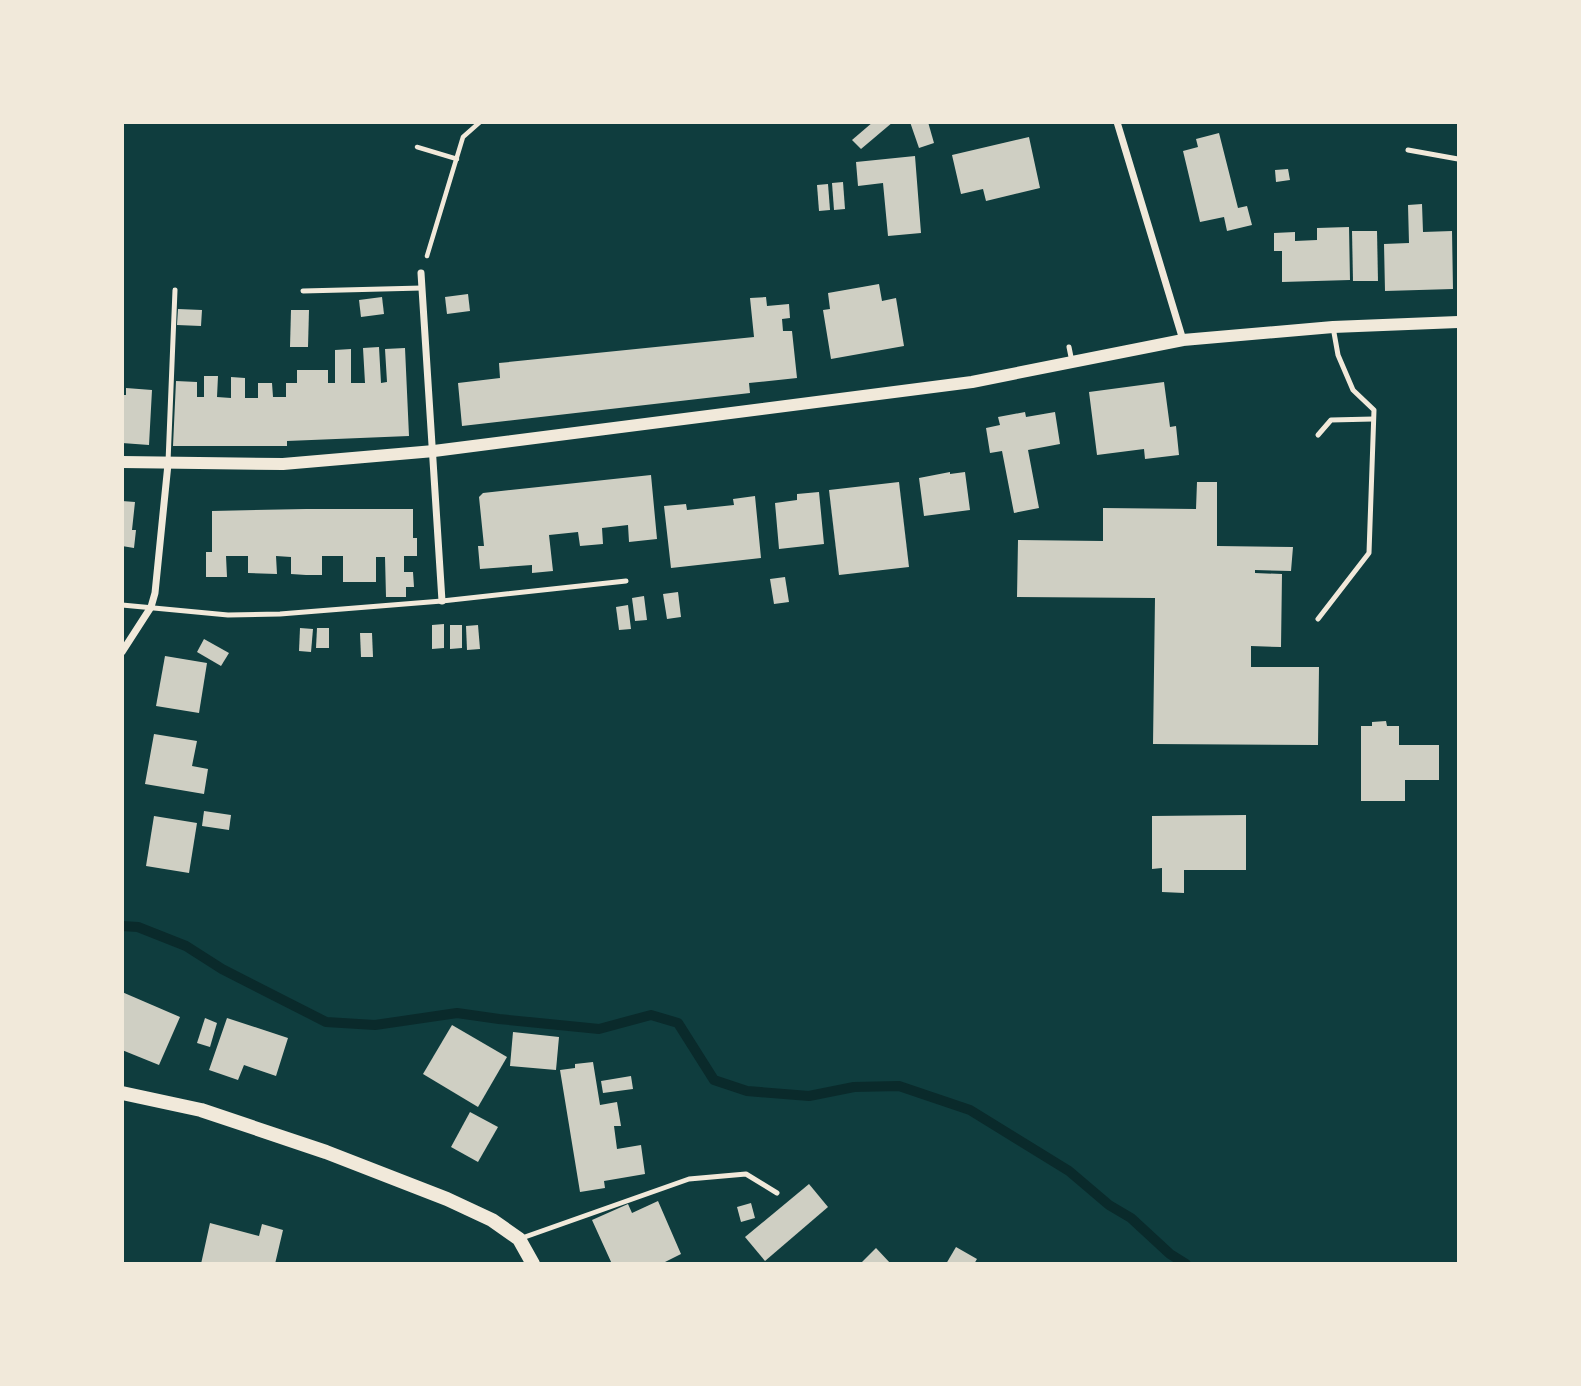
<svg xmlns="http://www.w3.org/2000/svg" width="1581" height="1386" viewBox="0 0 1581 1386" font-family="'DM Sans',sans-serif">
<rect width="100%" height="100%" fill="#0f3d3e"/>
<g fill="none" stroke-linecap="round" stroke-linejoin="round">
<polyline stroke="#0a2a2b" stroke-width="10" points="122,926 138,927 186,946 222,969 326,1022 375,1025 457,1013 499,1019 599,1029 651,1015 678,1023 714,1080 747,1091 809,1096 854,1087 899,1086 970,1110 1069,1171 1109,1205 1131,1218 1170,1254 1186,1264"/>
</g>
<g fill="#cfcfc3">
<polygon points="873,122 893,122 861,149 852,140"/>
<polygon points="910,122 928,122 934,143 919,148"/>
<polygon points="1219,133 1238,208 1247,206 1252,225 1227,231 1224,217 1200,222 1183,151 1198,147 1196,139"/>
<polygon points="1029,137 1040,188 986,201 983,189 961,194 952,155"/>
<polygon points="915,156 921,233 888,236 883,183 858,186 856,162"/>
<polygon points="1288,169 1290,180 1276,182 1275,170"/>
<polygon points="843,182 845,209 834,210 832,183"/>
<polygon points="828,184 830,210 819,211 817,185"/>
<polygon points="1422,204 1423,232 1452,231 1453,289 1385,291 1384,244 1409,243 1408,205"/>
<polygon points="1349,227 1350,280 1282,282 1282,251 1274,251 1274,233 1295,232 1295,241 1317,240 1317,228"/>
<polygon points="1352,231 1377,231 1378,281 1353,281"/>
<polygon points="879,284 882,301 896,298 904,346 831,359 823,310 830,309 828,293"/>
<polygon points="468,294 470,311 447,314 445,297"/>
<polygon points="382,297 384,314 361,317 359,300"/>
<polygon points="766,297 767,306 789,304 790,318 782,319 783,331 792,331 797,378 749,383 750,393 462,426 458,383 500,378 499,363 754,337 750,298"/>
<polygon points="178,309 202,310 201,326 177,325"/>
<polygon points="291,310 309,310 308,347 290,347"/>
<polygon points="379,347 381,383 387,382 385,349 405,348 409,436 287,441 287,446 173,446 176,381 197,382 197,397 204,397 204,376 218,376 217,397 231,398 231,377 245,378 245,398 258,398 258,383 272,383 273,397 286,397 286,383 297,383 297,370 328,370 328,383 335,383 335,350 351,349 351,383 365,383 363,348"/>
<polygon points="1164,382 1170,427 1176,426 1179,455 1145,459 1144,449 1097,455 1089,392"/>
<polygon points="126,388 152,390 149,445 122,443 122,395 126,395"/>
<polygon points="1025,412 1026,417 1055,412 1060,444 1028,450 1039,508 1014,513 1002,451 990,453 986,428 1000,425 998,417"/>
<polygon points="950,472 950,474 965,472 970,510 924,516 919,478"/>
<polygon points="651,475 657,539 629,542 628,525 602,528 603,544 580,546 578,532 549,535 553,571 532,573 532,565 480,569 478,546 484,546 479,497 483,493"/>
<polygon points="899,482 909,567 839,575 829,490"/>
<polygon points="1197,482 1217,482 1217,546 1293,547 1291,571 1255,570 1255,573 1282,574 1281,647 1251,646 1251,667 1319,667 1318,745 1153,744 1155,598 1017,597 1018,540 1103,541 1103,508 1196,509"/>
<polygon points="819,492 824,544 779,549 775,503 797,500 797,494"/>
<polygon points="755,496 761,558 671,568 664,506 686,504 687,510 734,505 733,499"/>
<polygon points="122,501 135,502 132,530 136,530 134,548 122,546"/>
<polygon points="306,509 413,509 413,538 417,538 417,556 404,556 404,572 413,572 414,587 406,587 406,597 386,597 385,557 376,557 376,582 343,582 343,556 322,556 322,575 306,575 291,574 291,557 276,556 277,574 248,573 248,556 226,556 227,577 206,577 206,552 212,552 212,511"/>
<polygon points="785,577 789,602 774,604 770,579"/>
<polygon points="678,592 681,617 667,619 663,594"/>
<polygon points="644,596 647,620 635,621 632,598"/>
<polygon points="628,605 631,629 619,630 616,607"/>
<polygon points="444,624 444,648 432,649 432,625"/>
<polygon points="450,625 462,625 462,648 450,649"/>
<polygon points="478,625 480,649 467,650 466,626"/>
<polygon points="300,628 313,629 311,652 299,651"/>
<polygon points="317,628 329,628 329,648 316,648"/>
<polygon points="360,633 372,633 373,657 361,657"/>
<polygon points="204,639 229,653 221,666 197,652"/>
<polygon points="165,656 207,663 199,713 156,706"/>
<polygon points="1386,721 1387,726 1399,726 1399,745 1439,745 1439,780 1405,780 1405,801 1361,801 1361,726 1372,726 1372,722"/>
<polygon points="154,734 197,741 192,766 208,769 204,794 145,784"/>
<polygon points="204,811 231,815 229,830 202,826"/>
<polygon points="1246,815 1246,870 1184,870 1184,893 1162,892 1162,868 1152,869 1152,816"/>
<polygon points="154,816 197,823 189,873 146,866"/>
<polygon points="122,992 180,1017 159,1065 122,1050"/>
<polygon points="205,1018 217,1023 210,1047 197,1043"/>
<polygon points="227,1018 288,1038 276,1076 244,1065 238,1080 209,1070"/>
<polygon points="452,1025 507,1057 478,1107 423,1074"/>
<polygon points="513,1032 559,1037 556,1070 510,1066"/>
<polygon points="593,1062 600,1105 617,1102 621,1126 614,1126 617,1149 641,1145 645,1174 604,1181 605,1188 580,1192 560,1070 575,1068 575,1064"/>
<polygon points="631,1076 633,1089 603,1093 601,1081"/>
<polygon points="470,1112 498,1127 478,1162 451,1147"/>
<polygon points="809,1184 828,1207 765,1261 745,1237"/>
<polygon points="658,1201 681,1254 661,1264 612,1264 592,1220 628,1204 632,1213"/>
<polygon points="751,1203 755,1218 741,1222 737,1207"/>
<polygon points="210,1223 259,1236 262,1224 283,1230 275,1264 201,1264"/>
<polygon points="956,1247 977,1259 974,1264 946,1264"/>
<polygon points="876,1248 891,1264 860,1264"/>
</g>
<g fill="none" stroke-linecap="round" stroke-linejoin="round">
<g stroke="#f1e9da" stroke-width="4.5">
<polyline points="417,147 457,159"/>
<polyline points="427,256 463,137 480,122"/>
</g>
<g stroke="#f1e9da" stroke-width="5">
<polyline points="1408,150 1458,159"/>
<polyline points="303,291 422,288"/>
<polyline points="1069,347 1072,362"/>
<polyline points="1318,435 1331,420 1373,419"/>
<polyline points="168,462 175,290"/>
<polyline points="122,605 228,615 280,614 442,601 626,581"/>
<polyline points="1318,619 1369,553 1374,410 1353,390 1338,355 1333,327"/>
<polyline points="522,1238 689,1179 746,1174 777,1193"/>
</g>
<g stroke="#f1e9da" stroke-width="7">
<polyline points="1117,122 1183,340"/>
<polyline points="421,273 442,601"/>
<polyline points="122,652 151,607 155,593 168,464"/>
</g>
<polyline stroke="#f1e9da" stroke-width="12" points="122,462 283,464 434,451 972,382 1183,340 1333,327 1458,322"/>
<polyline stroke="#f1e9da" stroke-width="14" points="122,1093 201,1110 326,1152 447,1199 492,1220 519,1239 533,1264"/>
</g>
<rect width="1581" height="1386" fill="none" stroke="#f1e9da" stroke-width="248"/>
</svg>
